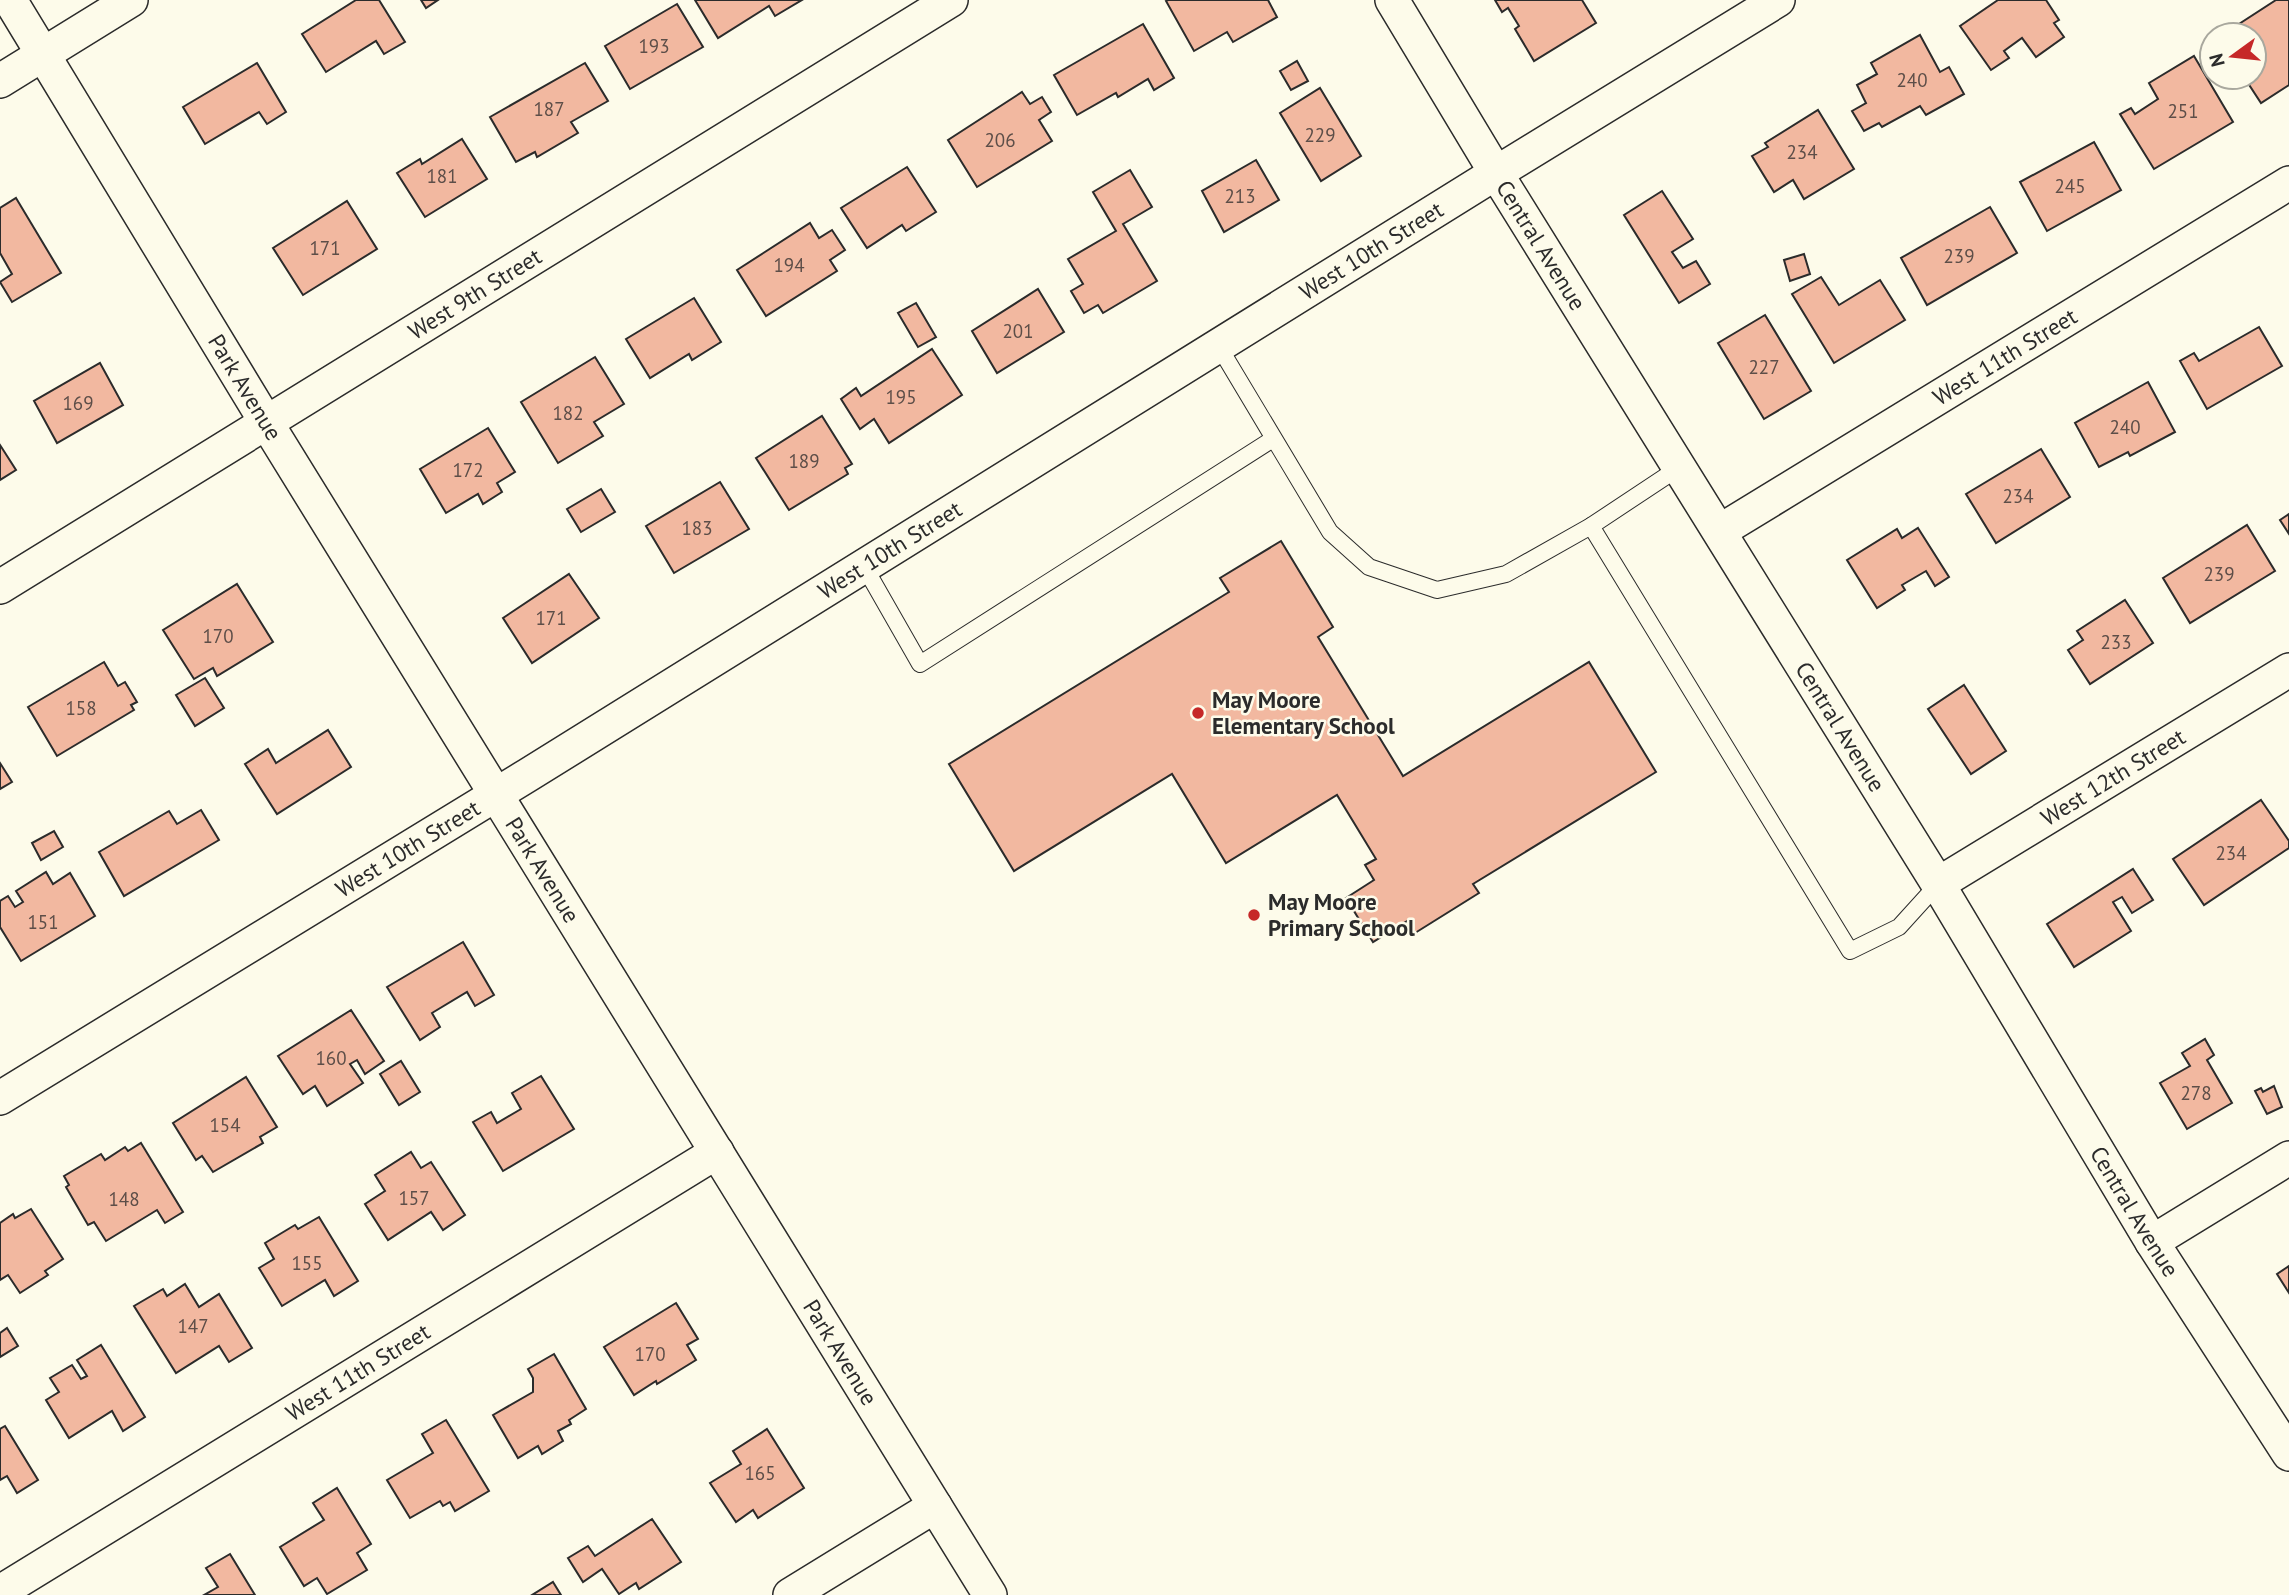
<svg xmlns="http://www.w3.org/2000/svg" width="2289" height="1595" viewBox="0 0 2289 1595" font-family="'PT Sans',sans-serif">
<rect width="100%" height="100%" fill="#fdfbea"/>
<g fill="#f2b8a0" stroke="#2b2b2b" stroke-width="2">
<polygon points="356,0 379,0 405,42 384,54 376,41 326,72 302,34"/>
<polygon points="421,0 438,0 426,8"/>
<polygon points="695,0 802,0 775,16 769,6 718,38"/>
<polygon points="1168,0 1268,0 1277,17 1233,42 1227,32 1194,51 1166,1"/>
<polygon points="1495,0 1582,0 1596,23 1534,61 1515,29 1519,26 1508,8 1502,12"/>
<polygon points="1998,0 2046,0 2059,20 2054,23 2064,37 2036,57 2022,38 2004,51 2009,58 1991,70 1960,26"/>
<polygon points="2276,0 2289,0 2289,85 2261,103 2244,77 2254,77 2254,35 2247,35 2239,24"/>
<polygon points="677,4 703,47 630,89 605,46"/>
<polygon points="1143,24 1174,78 1154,90 1148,79 1118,97 1116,93 1077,115 1054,75"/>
<polygon points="1920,35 1940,72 1949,67 1964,94 1926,115 1920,106 1882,127 1879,123 1864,131 1852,111 1866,103 1857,85 1877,74 1871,63"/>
<polygon points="2194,56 2233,122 2154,169 2120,114 2131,108 2135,114 2158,99 2149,83"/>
<polygon points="1297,61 1308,81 1291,90 1280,71"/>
<polygon points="257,63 286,112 267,124 259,112 205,144 183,107"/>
<polygon points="585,63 608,101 571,122 578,133 537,157 535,152 516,162 490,117"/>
<polygon points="1320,88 1361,156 1321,181 1280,113"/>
<polygon points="1022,92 1030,104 1042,97 1051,112 1039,120 1052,141 977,187 948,140"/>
<polygon points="1818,110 1854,169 1804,199 1793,180 1774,192 1752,156 1768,147 1765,143"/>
<polygon points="462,139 487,179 425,217 397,173 420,159 422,164"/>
<polygon points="2094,142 2121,190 2047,231 2020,182"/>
<polygon points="1256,160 1279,200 1224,232 1202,191"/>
<polygon points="907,167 936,212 906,231 902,225 867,248 841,208"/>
<polygon points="1130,170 1152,207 1123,224 1157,281 1103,313 1098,305 1084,313 1071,291 1083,284 1068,259 1116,231 1093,192"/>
<polygon points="1662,191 1693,239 1672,252 1683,268 1696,261 1710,284 1679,303 1624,215"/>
<polygon points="16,198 61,273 12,302 0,282 12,274 0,253 0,208"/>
<polygon points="347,201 377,249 303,295 273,248"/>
<polygon points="1990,207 2017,253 1927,305 1901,258"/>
<polygon points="810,223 819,238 832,230 845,250 830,260 837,271 766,316 737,270"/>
<polygon points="1804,254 1810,274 1790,281 1784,260"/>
<polygon points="1821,277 1839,305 1880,280 1905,320 1834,363 1792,294"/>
<polygon points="1038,289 1064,332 997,373 972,331"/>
<polygon points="694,298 721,342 692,360 689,354 650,378 626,339"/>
<polygon points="916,303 936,337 918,347 898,313"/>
<polygon points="1765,315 1811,391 1764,419 1718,343"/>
<polygon points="2259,327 2282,366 2207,409 2180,361 2194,353 2199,361"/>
<polygon points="932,349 962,395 889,443 874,419 860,429 841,399 856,388 861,396"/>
<polygon points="595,357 624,404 594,422 603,436 558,463 521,402"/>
<polygon points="100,363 123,405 57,443 34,401"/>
<polygon points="2148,382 2175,432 2130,456 2128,452 2099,467 2075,423"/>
<polygon points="822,416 852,464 845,468 848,474 789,510 756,458"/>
<polygon points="488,428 515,472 497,483 502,492 483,504 478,494 446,513 420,469"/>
<polygon points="0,445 16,470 0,480"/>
<polygon points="2041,449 2070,497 1996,543 1966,494"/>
<polygon points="720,482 749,529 674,573 646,526"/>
<polygon points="601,489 615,512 581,532 567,509"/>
<polygon points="2289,514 2289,534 2280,520"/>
<polygon points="2247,525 2275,571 2190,623 2163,578"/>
<polygon points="1918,528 1949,577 1935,586 1926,571 1902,585 1905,590 1877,608 1847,560 1897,529 1902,538"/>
<polygon points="1281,541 1333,627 1318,637 1403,776 1589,662 1656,772 1473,884 1479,893 1415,933 1407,921 1373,942 1346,898 1374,880 1365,865 1376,859 1337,795 1226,863 1172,774 1014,871 949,764 1229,592 1220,578"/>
<polygon points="569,574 599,618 532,663 503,618"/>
<polygon points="237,584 273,642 217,676 213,668 194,679 163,630"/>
<polygon points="2125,600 2153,643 2090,684 2068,650 2083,640 2077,631"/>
<polygon points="104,662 118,686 125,682 137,702 131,705 134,710 57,756 28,707"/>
<polygon points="205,678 224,708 195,726 176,695"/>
<polygon points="1964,685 2006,751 1971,774 1928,709"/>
<polygon points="328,730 351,767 277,814 245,764 268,749 276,763"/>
<polygon points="0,763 12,782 0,789"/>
<polygon points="2261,800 2289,841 2289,848 2204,905 2173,859"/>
<polygon points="201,810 219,840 124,896 99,852 169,811 177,824"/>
<polygon points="54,831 63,847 41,860 32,843"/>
<polygon points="2133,869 2153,900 2132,913 2122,897 2113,902 2131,931 2074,967 2047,924"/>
<polygon points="46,872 53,884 70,873 95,916 21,961 0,927 0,901 8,896 15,907 23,902 16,891"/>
<polygon points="463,942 494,995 475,1006 467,992 432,1013 440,1027 420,1040 387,987"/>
<polygon points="351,1010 384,1061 365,1074 357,1060 350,1064 363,1083 327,1106 315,1086 303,1094 278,1056"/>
<polygon points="2205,1039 2214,1055 2207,1060 2232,1103 2187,1129 2160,1083 2190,1066 2182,1053"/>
<polygon points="401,1061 420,1092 399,1105 380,1074"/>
<polygon points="541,1076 574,1129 503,1171 473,1122 491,1112 497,1123 521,1109 512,1093"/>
<polygon points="246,1077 277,1127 260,1137 263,1143 213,1172 202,1156 196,1160 173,1123"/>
<polygon points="2274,1086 2282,1107 2267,1114 2255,1091 2261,1088 2263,1092"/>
<polygon points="141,1143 183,1212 165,1223 157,1210 106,1241 94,1222 88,1225 66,1187 69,1185 64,1176 101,1154 105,1160 125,1147 128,1151"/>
<polygon points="411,1152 421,1168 431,1162 465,1215 443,1230 431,1212 388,1240 365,1204 385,1191 375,1175"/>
<polygon points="31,1209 63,1259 45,1271 48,1275 20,1293 8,1275 0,1280 0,1223 13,1214 15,1218"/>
<polygon points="319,1217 358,1281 334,1296 325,1280 282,1306 259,1268 274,1259 265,1243 295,1225 298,1229"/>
<polygon points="2289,1266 2289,1293 2277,1274"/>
<polygon points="185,1284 199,1307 219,1294 252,1348 229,1362 219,1346 176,1373 134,1306 163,1289 167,1296"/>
<polygon points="676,1303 698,1339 687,1345 696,1360 657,1384 656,1381 634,1395 604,1347"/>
<polygon points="7,1328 18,1346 0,1357 0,1333"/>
<polygon points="101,1345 145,1417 123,1431 112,1411 69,1438 46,1400 59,1392 50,1378 72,1365 81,1379 87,1376 77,1360"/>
<polygon points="554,1354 586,1409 569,1420 571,1424 558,1431 563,1441 542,1454 538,1446 518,1458 493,1415 533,1392 533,1378 528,1369"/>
<polygon points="446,1420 489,1491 455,1511 450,1502 443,1506 440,1501 410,1518 387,1480 433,1453 422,1434"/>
<polygon points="5,1426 38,1480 17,1493 7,1476 0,1480 0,1429"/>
<polygon points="767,1429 804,1488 758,1518 753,1510 736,1522 710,1483 741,1464 733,1451"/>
<polygon points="337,1488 371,1544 357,1553 367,1570 327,1594 317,1578 304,1586 280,1547 324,1520 313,1503"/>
<polygon points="652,1519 681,1562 639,1589 636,1583 619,1594 602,1569 583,1582 568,1558 588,1546 595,1556"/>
<polygon points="230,1554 255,1595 204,1595 218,1587 206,1568"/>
<polygon points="553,1582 561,1595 532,1595"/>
</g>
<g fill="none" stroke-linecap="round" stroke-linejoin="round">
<g stroke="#2b2b2b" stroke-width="18">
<g id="lane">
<polyline points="1218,345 1330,532 1369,567 1437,590 1506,574 1591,526 1680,467"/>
<polyline points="1591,526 1850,951 1899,927 1938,884"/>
<polyline points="864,566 920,664 1273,439"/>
</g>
</g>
<g stroke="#2b2b2b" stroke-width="36">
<g id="street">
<path id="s1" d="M10 0 266 422 990 1595"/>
<path id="s2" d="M1392 0 1496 173 1938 884 2152 1242 2289 1454"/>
<polyline points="0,81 131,0"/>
<path id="s3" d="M1720 531 2289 183"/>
<path id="s4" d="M0 587 951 0"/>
<path id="s5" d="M1938 884 2289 670"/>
<path id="s6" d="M0 1098 528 775 1496 173 1778 0"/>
<polyline points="2152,1242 2289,1158"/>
<path id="s7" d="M0 1592 717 1152"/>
<polyline points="790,1595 935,1506"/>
</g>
</g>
<use href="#lane" stroke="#fdfbea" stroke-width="16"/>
<use href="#street" stroke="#fdfbea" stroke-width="33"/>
</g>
<g fill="#c62828" stroke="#fdfbea" stroke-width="2.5">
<circle cx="1198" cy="713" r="7"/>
<circle cx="1254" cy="915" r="7"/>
</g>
<g text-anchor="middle" stroke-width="5" stroke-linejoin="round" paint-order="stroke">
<g font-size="19" fill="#5d4e48">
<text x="654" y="53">193</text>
<text x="1912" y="87">240</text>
<text x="549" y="116">187</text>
<text x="2183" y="118">251</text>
<text x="1320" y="142">229</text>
<text x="1000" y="147">206</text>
<text x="1802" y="159">234</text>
<text x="442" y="183">181</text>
<text x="2070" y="193">245</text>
<text x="1240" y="203">213</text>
<text x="325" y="255">171</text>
<text x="1959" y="263">239</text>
<text x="789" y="272">194</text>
<text x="1018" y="338">201</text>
<text x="1764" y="374">227</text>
<text x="901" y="404">195</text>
<text x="78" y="410">169</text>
<text x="568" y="420">182</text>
<text x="2125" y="434">240</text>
<text x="804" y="468">189</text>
<text x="468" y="477">172</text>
<text x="2018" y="503">234</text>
<text x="697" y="535">183</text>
<text x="2219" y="581">239</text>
<text x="551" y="625">171</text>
<text x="218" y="643">170</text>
<text x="2116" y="649">233</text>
<text x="81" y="715">158</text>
<text x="2231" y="860">234</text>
<text x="43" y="929">151</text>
<text x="331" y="1065">160</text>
<text x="2196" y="1100">278</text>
<text x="225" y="1132">154</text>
<text x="414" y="1205">157</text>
<text x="124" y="1206">148</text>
<text x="307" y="1270">155</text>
<text x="193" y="1333">147</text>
<text x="650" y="1361">170</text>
<text x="760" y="1480">165</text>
</g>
<g font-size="23" fill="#2b2b2b" stroke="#fdfbea">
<text dy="8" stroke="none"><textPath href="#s2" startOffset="287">Central Avenue</textPath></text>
<text dy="8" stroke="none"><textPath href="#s6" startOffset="1612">West 10th Street</textPath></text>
<text dy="8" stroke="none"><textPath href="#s4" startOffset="558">West 9th Street</textPath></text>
<text dy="8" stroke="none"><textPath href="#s3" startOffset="334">West 11th Street</textPath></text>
<text dy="8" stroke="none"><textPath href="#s1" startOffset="453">Park Avenue</textPath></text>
<text dy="8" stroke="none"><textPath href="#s6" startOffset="1045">West 10th Street</textPath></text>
<text dy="8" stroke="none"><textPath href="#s2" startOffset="854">Central Avenue</textPath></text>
<text dy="8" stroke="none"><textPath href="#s5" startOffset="205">West 12th Street</textPath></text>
<text dy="8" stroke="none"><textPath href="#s6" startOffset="478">West 10th Street</textPath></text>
<text dy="8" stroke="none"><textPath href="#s1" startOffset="1020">Park Avenue</textPath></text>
<text dy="8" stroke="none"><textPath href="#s2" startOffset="1421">Central Avenue</textPath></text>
<text dy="8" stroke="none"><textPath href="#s1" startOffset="1587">Park Avenue</textPath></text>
<text dy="8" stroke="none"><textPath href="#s7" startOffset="420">West 11th Street</textPath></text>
</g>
<g font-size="23" font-weight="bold" fill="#2b2b2b" stroke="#fdfbea" text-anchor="start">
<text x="1212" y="708">May Moore<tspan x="1212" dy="26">Elementary School</tspan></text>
<text x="1268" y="910">May Moore<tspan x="1268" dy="26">Primary School</tspan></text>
</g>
</g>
<g transform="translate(2233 56) rotate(255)"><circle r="33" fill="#fdfbea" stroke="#a9a89e" stroke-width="2"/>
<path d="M0-5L12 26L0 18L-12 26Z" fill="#c62828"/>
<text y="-10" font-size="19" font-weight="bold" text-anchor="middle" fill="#2b2b2b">N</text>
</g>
</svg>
